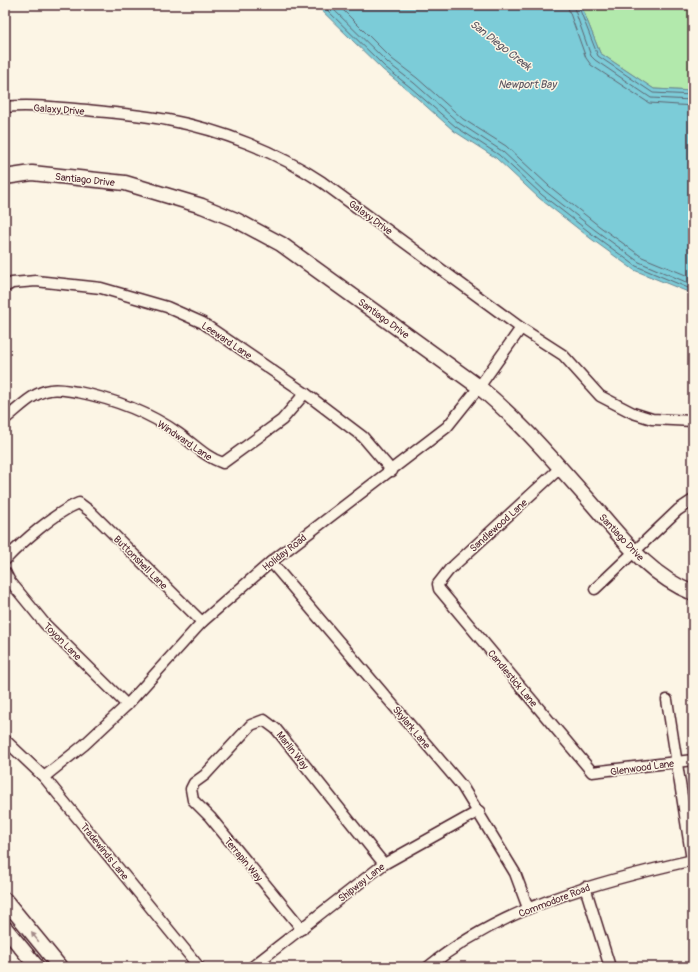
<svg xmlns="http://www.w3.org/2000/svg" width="698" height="972" viewBox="0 0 698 972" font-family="Pangolin,sans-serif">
<rect width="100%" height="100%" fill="#fcf5e5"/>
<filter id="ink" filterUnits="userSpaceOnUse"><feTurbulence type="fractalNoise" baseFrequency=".025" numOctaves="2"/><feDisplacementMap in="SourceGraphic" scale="8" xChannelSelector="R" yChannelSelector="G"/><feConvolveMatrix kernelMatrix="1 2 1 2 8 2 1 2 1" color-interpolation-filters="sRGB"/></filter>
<g filter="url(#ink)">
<polygon fill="#b2e9ac" stroke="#7e846c" points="581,5 693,5 693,91 654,89 600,53"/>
<polygon fill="#7cccd8" stroke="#688793" points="316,5 581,5 600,53 654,89 693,91 693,294 634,270 590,238 539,198 496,158 454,131 408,90 383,70"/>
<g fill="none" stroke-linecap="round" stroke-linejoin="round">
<g stroke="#5e6470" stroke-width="1">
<polyline points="322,5 385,67 410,87 456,127 499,155 542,195 592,234 636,266 693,290"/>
<polyline points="329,5 388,63 414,83 459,123 502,151 545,191 595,230 639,262 693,285"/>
<polyline points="338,5 392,59 417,78 463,119 506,146 549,186 599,226 642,257 693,278"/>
<polyline points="567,5 586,58 591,65 649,103 693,106"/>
<polyline points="573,5 591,56 595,60 651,98 693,100"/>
<polyline points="578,5 598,56 653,93 693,95"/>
</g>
<g stroke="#4a1f2b" stroke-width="13">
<g id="street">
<path d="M5 107C32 104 60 108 87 110 114 113 141 115 168 120 222 130 277 152 322 182L521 328 563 355 600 396 633 413 652 419 693 421"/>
<polyline points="5,287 12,283 36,281 101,288 167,307 203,323 305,393 363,437 392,471"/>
<path d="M5 419C18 409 33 392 50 390 59 388 69 391 78 392 113 399 148 412 178 433 194 444 205 457 223 463L282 420 305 393"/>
<polyline points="560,468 449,570 438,584 439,589 592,772 693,760"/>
<path d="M5 560C22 542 56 512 79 503L91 512 202 622"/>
<polyline points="271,562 462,786 515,873 528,908"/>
<polyline points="5,572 9,580 45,624 127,705"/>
<polyline points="595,589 678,510 693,500"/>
<polyline points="667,700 692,860"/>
<polyline points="5,740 44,777 199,967"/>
<polyline points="44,777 84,745 127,705 202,622 271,562 447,427 479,387 521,328"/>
<polyline points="585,887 610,967"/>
<polyline points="302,929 210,817 193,800 191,789 194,783 205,775 251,725 264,720 276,729 384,864"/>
<polyline points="252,967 384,864 479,811"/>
<path d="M428 967C504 906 600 881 693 860"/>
</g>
</g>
<g stroke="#4a1f2b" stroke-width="17">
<g id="secondary">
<path d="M5 177 32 173 125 183 202 206 236 220 281 244 479 387C519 420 553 460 587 498 619 534 647 575 693 593"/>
<polyline points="5,900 60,967"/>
<polyline points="5,928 37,967"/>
</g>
</g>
<use href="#street" stroke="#fcf5e5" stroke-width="10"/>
<use href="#secondary" stroke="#fcf5e5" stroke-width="14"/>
</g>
<defs><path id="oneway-solid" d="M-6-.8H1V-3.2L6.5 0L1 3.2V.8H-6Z"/></defs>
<use fill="#a38a88" href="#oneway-solid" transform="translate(35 937) rotate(-129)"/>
</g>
<g text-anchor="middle" stroke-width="3" stroke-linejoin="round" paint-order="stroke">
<g font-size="10" fill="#4a1f2b" stroke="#fcf5e5">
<text transform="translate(59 109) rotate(4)" y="4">Galaxy Drive</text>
<text transform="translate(85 179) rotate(6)" y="4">Santiago Drive</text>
<text transform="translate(371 217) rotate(36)" y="4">Galaxy Drive</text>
<text transform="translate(384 318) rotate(36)" y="4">Santiago Drive</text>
<text transform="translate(227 340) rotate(34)" y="4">Leeward Lane</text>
<text transform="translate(185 440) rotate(34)" y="4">Windward Lane</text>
<text transform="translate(498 525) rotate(-42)" y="4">Sandlewood Lane</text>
<text transform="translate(622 537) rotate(47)" y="4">Santiago Drive</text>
<text transform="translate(284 552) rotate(-38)" y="4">Holiday Road</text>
<text transform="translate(141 562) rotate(45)" y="4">Buttonshell Lane</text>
<text transform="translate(63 641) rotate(45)" y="4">Toyon Lane</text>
<text transform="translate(513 678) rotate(50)" y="4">Candlestick Lane</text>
<text transform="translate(412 727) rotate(50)" y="4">Skylark Lane</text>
<text transform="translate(293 750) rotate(52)" y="4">Marlin Way</text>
<text transform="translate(642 767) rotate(-8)" y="4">Glenwood Lane</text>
<text transform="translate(105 851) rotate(51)" y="4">Tradewinds Lane</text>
<text transform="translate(244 859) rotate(50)" y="4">Terrapin Way</text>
<text transform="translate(361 882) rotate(-38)" y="4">Shipway Lane</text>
<text transform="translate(554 900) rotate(-21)" y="4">Commodore Road</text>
</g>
<g font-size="11" font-style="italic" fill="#59535f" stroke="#fcf5e5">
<text transform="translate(501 45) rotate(38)" y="4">San Diego Creek</text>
<text x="527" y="88">Newport Bay</text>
</g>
</g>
<rect width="698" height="972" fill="none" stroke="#fcf5e5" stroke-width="20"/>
<rect x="10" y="10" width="678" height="952" fill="none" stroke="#4a1f2b" stroke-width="1.5" filter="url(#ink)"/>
</svg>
